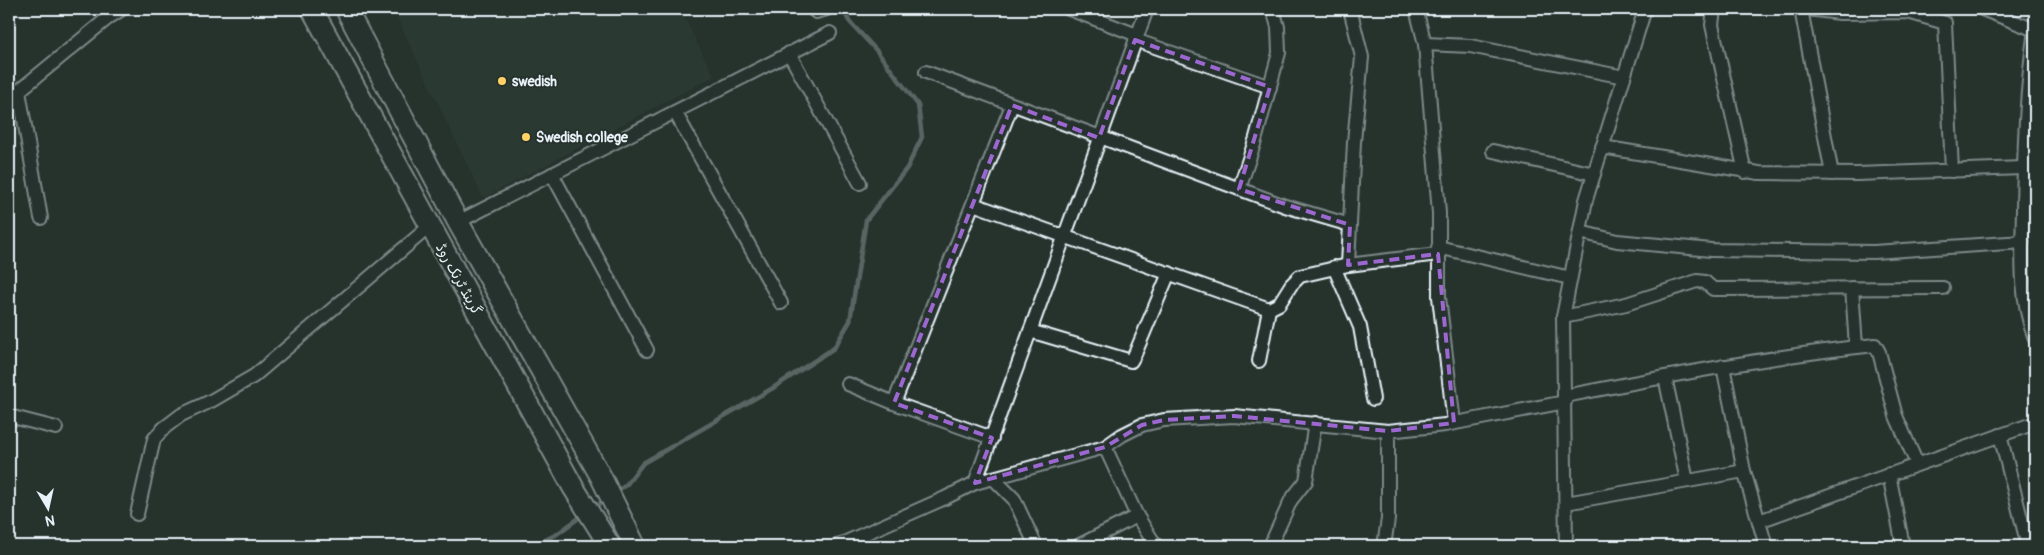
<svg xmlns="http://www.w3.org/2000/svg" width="2044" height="555" viewBox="0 0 2044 555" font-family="Pangolin,'Playpen Sans Arabic',sans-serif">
<rect width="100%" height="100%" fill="#26332d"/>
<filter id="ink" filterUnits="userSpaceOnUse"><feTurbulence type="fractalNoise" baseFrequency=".02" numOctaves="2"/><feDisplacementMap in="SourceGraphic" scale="10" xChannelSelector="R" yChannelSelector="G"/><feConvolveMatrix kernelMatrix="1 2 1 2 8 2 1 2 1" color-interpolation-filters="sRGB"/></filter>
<g filter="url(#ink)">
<polygon fill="#333f3a" points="393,9 680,9 714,76 483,198"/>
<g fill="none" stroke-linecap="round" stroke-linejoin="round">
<g stroke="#98a3a5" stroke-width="4.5">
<polyline points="614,493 626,485 643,463 773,388 834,348 850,321 866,220 907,168 922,137 918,105 876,50 849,21 843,9"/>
<polyline points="592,509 606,499"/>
<polyline points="534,546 557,534 583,515"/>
</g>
<g stroke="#e8f1f8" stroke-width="16">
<g id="minor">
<polyline points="813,9 816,12 827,9"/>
<polyline points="1069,9 1137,35"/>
<polyline points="1416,9 1425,44 1439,213 1439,297 1454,423"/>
<polyline points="1714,9 1712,25 1745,172"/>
<polyline points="1801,9 1832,174"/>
<polyline points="1807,9 1840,13 1908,12 1945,23 1952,171"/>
<polyline points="1982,9 2035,30"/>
<path d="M2035 30C2026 90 2024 150 2023 210 2022 254 2019 297 2035 339"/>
<polyline points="1135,40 1270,87"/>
<polyline points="1425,44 1470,46 1624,77"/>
<polyline points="789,53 860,183"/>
<polyline points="926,72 1285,206 1350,225"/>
<polyline points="19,91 41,218"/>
<polyline points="9,99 108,18 122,9"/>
<polyline points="675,112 781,303"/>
<polyline points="1602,147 1759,173 1857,174 2023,168"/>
<polyline points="1493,151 1594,174"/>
<polyline points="552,174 647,350"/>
<polyline points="1239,189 1255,141 1279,53 1278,27 1273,9"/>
<polyline points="973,204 1269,309 1279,304 1291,285 1300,276 1348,265 1438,254"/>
<polyline points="458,222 830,33"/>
<polyline points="1580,232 1617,241 1711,250 1874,252 2023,242"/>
<polyline points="1438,247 1570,278"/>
<polyline points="1348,265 1354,142 1362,57 1350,9"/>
<polyline points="1334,267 1360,327 1373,399"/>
<polyline points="1852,288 1856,347"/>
<polyline points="1563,317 1626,304 1697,281 1705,282 1713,289 1943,288"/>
<polyline points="1030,331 1131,361 1135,354 1169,273"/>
<polyline points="1259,361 1269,309"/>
<polyline points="1723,366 1744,471 1766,546"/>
<polyline points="1665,377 1687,481"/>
<polyline points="848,384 894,403 992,438"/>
<path d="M1565 396C1668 376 1771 356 1875 345L1879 352 1896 416 1917 464"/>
<polyline points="894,403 1012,105"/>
<polyline points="9,416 56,428"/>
<polyline points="2000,435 2028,546"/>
<polyline points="1105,447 1137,516 1156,546"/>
<polyline points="1889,474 1903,546"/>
<polyline points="993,478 1014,499 1036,546"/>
<polyline points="975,483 1105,447 1122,435 1142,425 1164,420 1234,416 1388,431 1445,425 1565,402"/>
<polyline points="1566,503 1744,471"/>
<polyline points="137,514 154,439 164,428 181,415 211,401 254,376 430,226"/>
<polyline points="1759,521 2035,423"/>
<polyline points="837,546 945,498 975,483 1147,9"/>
<polyline points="1078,546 1137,516"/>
<polyline points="1270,546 1291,500 1306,481 1315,423"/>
<polyline points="1384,546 1388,519 1388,431"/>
<polyline points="1566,546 1563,317 1586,200 1645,9"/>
</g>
</g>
<g stroke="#e8f1f8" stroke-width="24">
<g id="trunk">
<polyline points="312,9 573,487 610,546"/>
<polyline points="346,9 458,222 600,475 635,546"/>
</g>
</g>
<use href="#minor" stroke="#26332d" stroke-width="12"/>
<use href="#trunk" stroke="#26332d" stroke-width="20"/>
</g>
</g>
<path d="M0 0H2044V555H0ZM1135 40 1270 87 1239 189 1350 225 1348 265 1438 254 1454 423 1388 431 1234 416 1164 420 1142 425 1105 447 975 483 992 438 894 403 1012 105 1099 138Z" fill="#26332d" fill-opacity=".55" fill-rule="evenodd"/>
<path fill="none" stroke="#9c67d0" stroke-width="4" stroke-dasharray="10 6" stroke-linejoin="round" d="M1135 40 1270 87 1239 189 1350 225 1348 265 1438 254 1454 423 1388 431 1234 416 1164 420 1142 425 1105 447 975 483 992 438 894 403 1012 105 1099 138Z"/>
<g fill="#ffd166" stroke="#26332d" stroke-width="2">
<circle cx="502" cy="81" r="5"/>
<circle cx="526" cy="137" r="5"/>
</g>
<g text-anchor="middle" stroke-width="4" stroke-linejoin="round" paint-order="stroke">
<g font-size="14" font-weight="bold" fill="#e8f1f8" stroke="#26332d" text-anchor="start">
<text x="512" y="86">swedish</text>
<text x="536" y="142">Swedish college</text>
</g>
<g font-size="14" fill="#e8f1f8" stroke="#26332d">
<text transform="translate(459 279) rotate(61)" y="5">گرینڈ ٹرنک روڈ</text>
</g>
</g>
<rect width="2044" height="555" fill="none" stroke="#26332d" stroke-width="30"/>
<rect x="15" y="15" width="2014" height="525" fill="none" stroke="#e8f1f8" stroke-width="2" filter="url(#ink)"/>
<g transform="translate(48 508) rotate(171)" stroke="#26332d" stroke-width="4" paint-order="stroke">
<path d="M0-4L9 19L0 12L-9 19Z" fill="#e8f1f8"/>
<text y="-8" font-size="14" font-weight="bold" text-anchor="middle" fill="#e8f1f8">N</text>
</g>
</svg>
